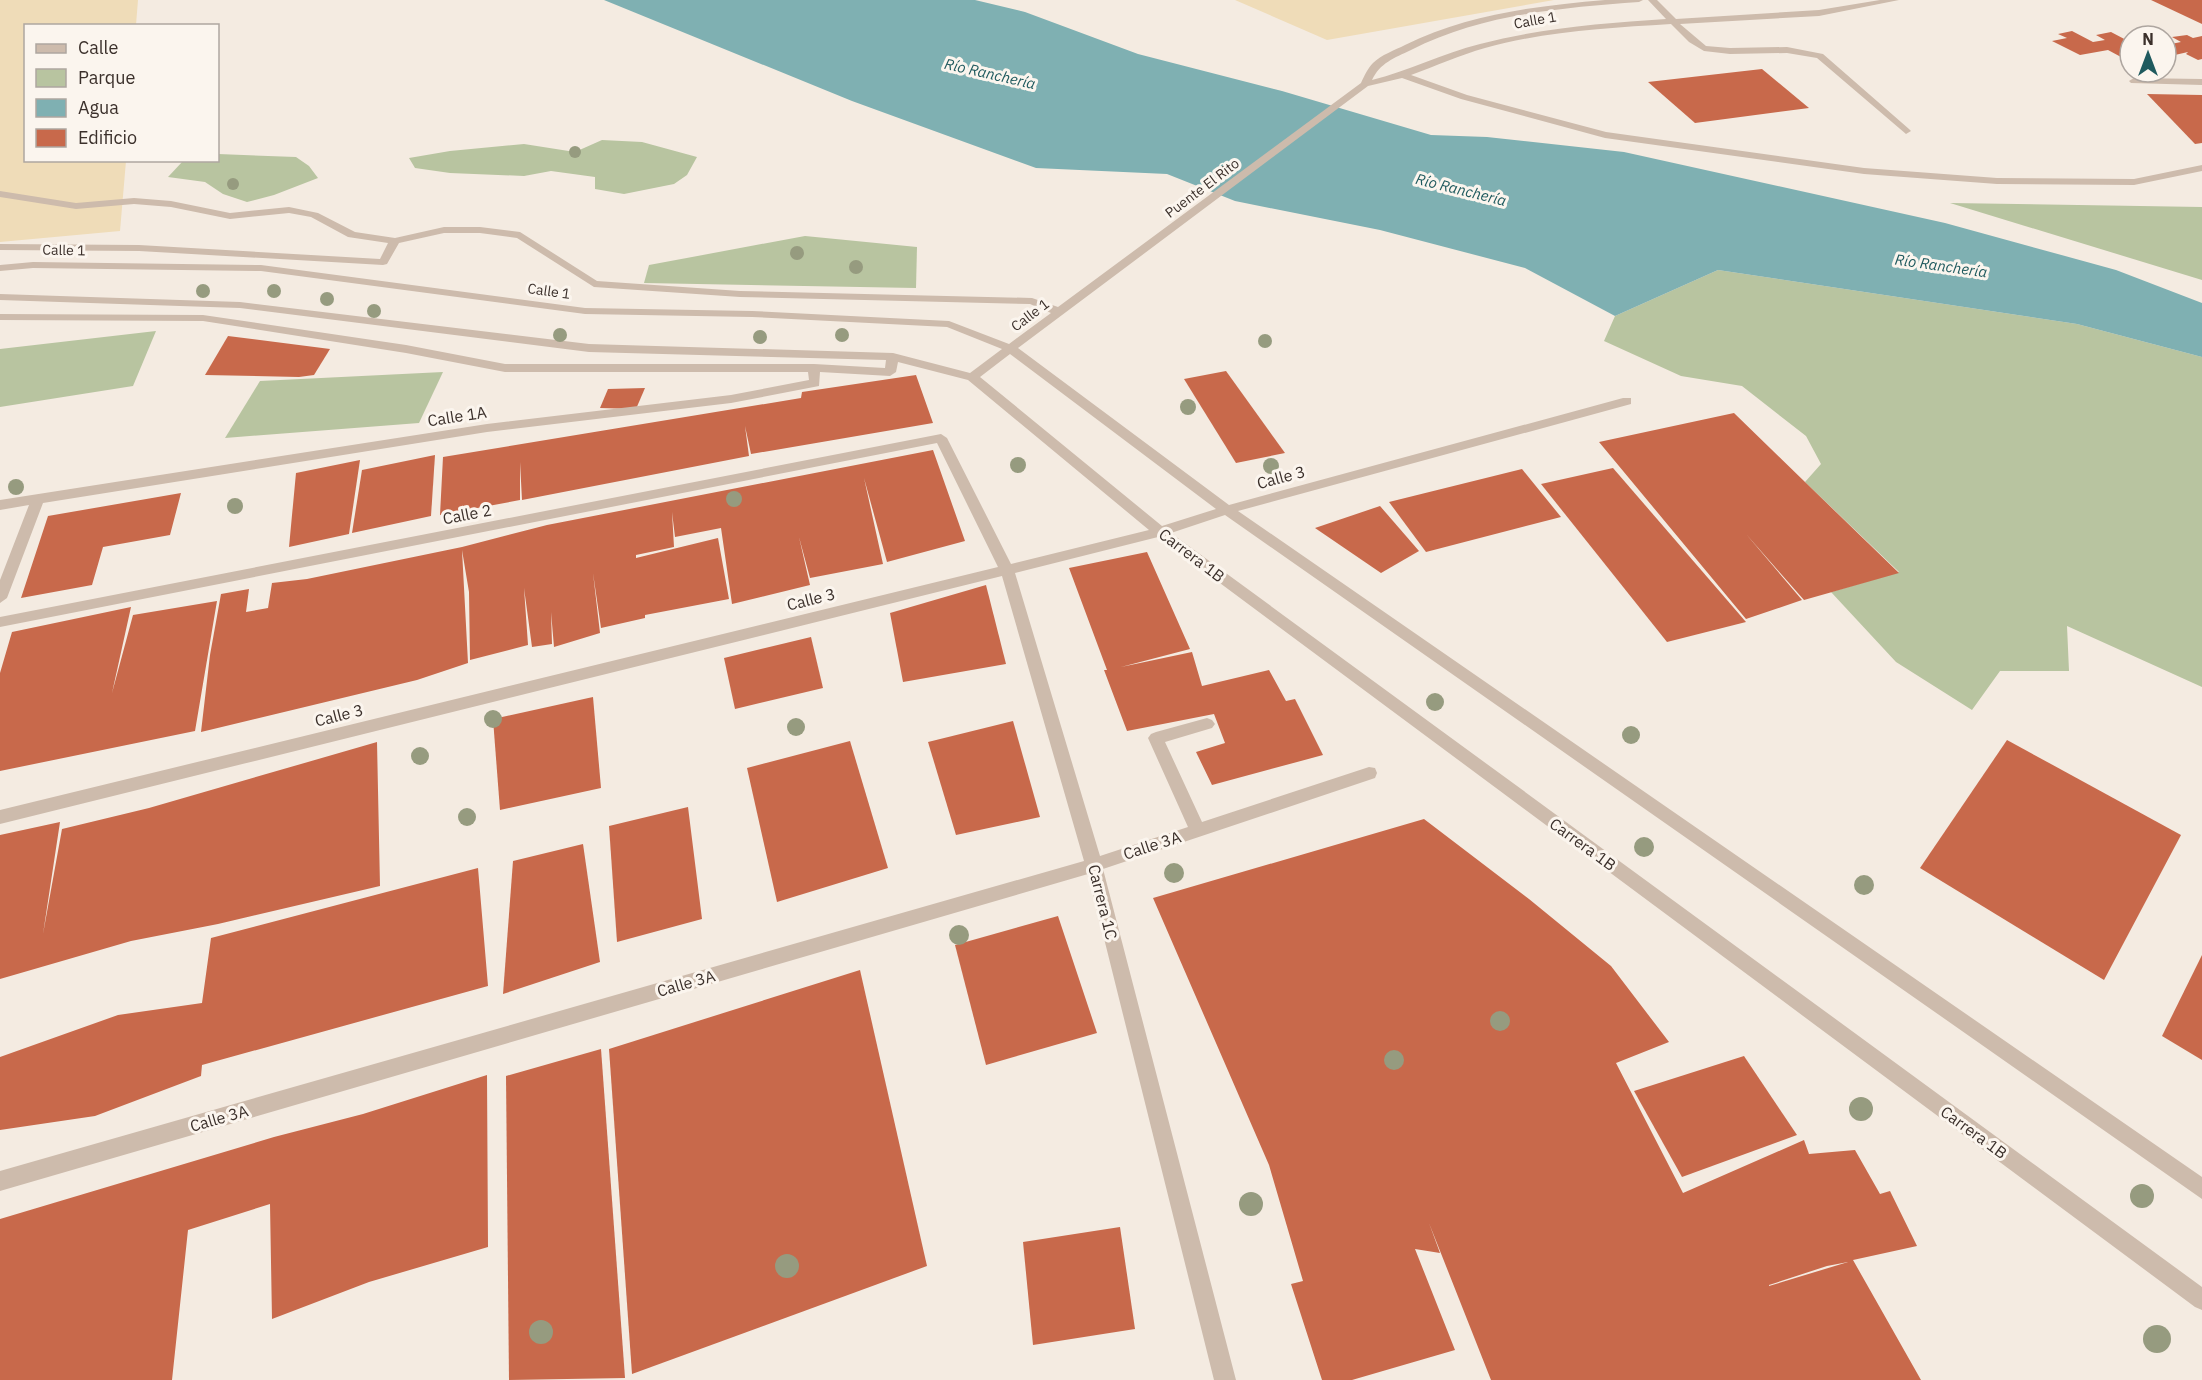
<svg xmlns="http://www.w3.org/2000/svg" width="2202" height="1380" viewBox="0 0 2202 1380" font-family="'IBM Plex Sans',sans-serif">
<rect width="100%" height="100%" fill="#f4ebe1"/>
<g fill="#b8c4a0">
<polygon points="602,140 642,142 697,157 687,175 674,184 624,194 595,189 595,177 551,171 524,176 450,173 415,168 409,158 450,151 524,144 575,152"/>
<polygon points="218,154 296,157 309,166 318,178 274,195 247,202 223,194 205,182 168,177 183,161 218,160"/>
<polygon points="1950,203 2202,207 2202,280"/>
<polygon points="805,236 917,247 916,288 644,283 649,265"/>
<polygon points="1718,270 2077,324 2202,357 2202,687 2067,626 2069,671 2000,671 1972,710 1896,662 1831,592 1899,572 1805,482 1821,464 1806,436 1742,386 1681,376 1604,341 1615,316"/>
<polygon points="156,331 133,386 0,407 0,349"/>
<polygon points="443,372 419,423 225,438 260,381"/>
</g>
<g fill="#efdcb8">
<polygon points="0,0 138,0 136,25 26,26 26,160 126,161 120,231 0,242"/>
<polygon points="1235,0 1554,0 1327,40"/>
</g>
<polygon fill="#7fb0b2" points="604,0 975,0 1025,12 1138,54 1282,91 1431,135 1487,137 1624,152 1945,223 2116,270 2202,303 2202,357 2077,324 1718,270 1615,316 1525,268 1380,230 1235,201 1167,174 1036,168 852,101"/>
<g fill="#c8694b" fill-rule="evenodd">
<polygon points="2151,0 2202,0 2202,24"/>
<polygon points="2072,31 2093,42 2105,40 2096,35 2111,32 2130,42 2130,55 2121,57 2108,50 2080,55 2052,41 2067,38 2058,34"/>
<polygon points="2187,35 2193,38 2202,36 2202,59 2198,60 2186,54 2188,52 2166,57 2166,41 2171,44 2181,42 2172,37"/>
<polygon points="1762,69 1809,108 1695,123 1648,82"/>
<polygon points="2147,94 2202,95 2202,143 2195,144"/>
<polygon points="228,336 330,349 314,375 299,377 205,375"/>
<polygon points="1226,371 1285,453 1236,463 1184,379"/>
<polygon points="916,375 933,423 751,454 745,426 749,456 522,500 520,462 520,500 440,515 443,457 801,398 802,392"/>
<polygon points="645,388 636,409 600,408 608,389"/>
<polygon points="1734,413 1805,482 1899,573 1804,600 1746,534 1802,600 1746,619 1599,442"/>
<polygon points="933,450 965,541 887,562 864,478 883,564 810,578 799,537 810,585 732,604 721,528 675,537 672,512 674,547 636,555 636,558 718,538 729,599 645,615 645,618 601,628 593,573 600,633 554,647 551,612 552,644 532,647 524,588 528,645 470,660 469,592 462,550 468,663 417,680 201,732 210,655 221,594 249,589 246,612 268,608 272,583 307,579 462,547 547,525"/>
<polygon points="435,455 431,516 352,533 362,470"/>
<polygon points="360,460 349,534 289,547 296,473"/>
<polygon points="1613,468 1746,622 1667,642 1541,484"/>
<polygon points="1522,469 1561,517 1426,552 1389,502"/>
<polygon points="181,493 170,535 103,547 92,585 21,598 48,516"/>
<polygon points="1380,506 1419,551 1381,573 1315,528"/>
<polygon points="1147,552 1190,649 1121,667 1192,652 1202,686 1269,670 1286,701 1295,699 1323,755 1212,785 1196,752 1225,743 1214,714 1127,731 1104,670 1107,670 1069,568"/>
<polygon points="986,585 1006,664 903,682 890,613"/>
<polygon points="217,601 195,731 0,771 0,673 12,632 131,607 112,693 133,615"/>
<polygon points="811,637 823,688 735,709 724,658"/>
<polygon points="593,697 601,788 500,810 493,719"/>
<polygon points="1013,721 1040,817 956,835 928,742"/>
<polygon points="2007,740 2181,835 2104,980 1920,868"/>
<polygon points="850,741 888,868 777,902 747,768"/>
<polygon points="377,742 380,886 218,924 131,941 0,979 0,835 60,822 43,934 62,829 149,808"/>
<polygon points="688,807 702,919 617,942 609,826"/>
<path d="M1424 819 1529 899 1611 966 1669 1042 1616 1063 1683 1193 1804 1140 1809 1154 1855 1150 1880 1194 1890 1191 1917 1246 1853 1260 1921 1380H1491L1429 1223 1440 1253 1415 1249 1455 1350 1352 1380H1322L1291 1284 1303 1281 1269 1165 1153 898ZM1848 1262 1769 1286V1285L1827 1266Z"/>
<polygon points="583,844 600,962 503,994 513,861"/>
<polygon points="478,868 488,986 202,1065 201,1076 95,1116 0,1130 0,1057 118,1015 202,1003 211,938"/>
<polygon points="1058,916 1097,1033 986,1065 955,945"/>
<polygon points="2202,955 2202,1060 2162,1036"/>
<polygon points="860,970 927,1266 632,1374 609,1049"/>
<polygon points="601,1049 625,1378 509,1380 506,1076"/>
<polygon points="1744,1056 1797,1135 1682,1177 1634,1091"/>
<polygon points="487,1075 488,1247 369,1282 272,1319 270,1204 188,1230 172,1380 0,1380 0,1219 274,1137 363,1114"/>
<polygon points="1120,1227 1135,1329 1033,1345 1023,1242"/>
</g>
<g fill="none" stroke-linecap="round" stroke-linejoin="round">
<g fill="#cdbbac" fill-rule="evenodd">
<path d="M1605 0H1643L1639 2C1560 8 1482 14 1411 50 1394 58 1380 63 1372 80 1409 71 1443 53 1480 44 1542 28 1604 23 1666 19L1648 0H1657L1676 19 1819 10 1880 0H1899L1819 16 1680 24 1706 46 1730 48 1787 47 1823 54 1909 129 1911 131 1906 134 1817 58 1787 53 1730 54 1704 51 1689 42 1671 24C1608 28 1546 31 1485 48 1460 55 1436 66 1411 75L1467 95 1606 132 1864 168 1997 178 2134 179 2202 165V171L2134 185 1997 184 1864 174 1605 138 1461 99 1402 78 1368 86 1018 348 1229 505 1623 398H1631V404L1238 511 2202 1177V1199L1225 515 1171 533 2202 1287V1310L2195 1307 1158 537 1015 573 1100 856 1188 827 1148 738 1151 734 1156 732 1207 718 1212 720 1215 724 1212 728 1165 742 1202 822 1369 767 1375 768 1377 773 1375 778 1103 869 1236 1380H1214L1088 874 0 1191V1171L1084 861 1002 576 0 824V810L998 567 937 443 0 627V617L941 434 947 438 1011 564 1149 530 968 380 898 362 896 372 890 376 820 372 819 386 731 403 487 432 43 503 7 598 0 603V580L29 505 0 510V500L487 424 731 395 809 380 808 372H505L406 353 203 321 0 320V314L203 315 406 345 505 364H814L885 368 886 360 589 352 240 308 0 300V294L240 302 589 344 893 353 970 373 1002 349 947 327 752 317 585 314 261 271 33 268 0 271V265L33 262 261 265 585 308 752 311 949 321 1009 344 1051 313 1030 304 740 297 594 287 517 238 480 233H444L399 243 387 264 383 265 139 251 0 250V244L139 245 380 259 388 243 348 237 311 217 289 213 230 219 171 207 134 204 76 209 0 197V191L76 203 134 198 171 201 230 213 289 207 318 213 355 232 395 238 444 227H480L520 232 597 281 740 291 1032 298 1058 307 1361 83C1364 76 1368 68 1373 63 1381 55 1395 50 1405 45 1468 14 1536 6 1605 0ZM1010 354 1216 509 1162 526 980 377Z"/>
<polygon points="2134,78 2202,79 2202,85 2131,83 2129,81"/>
</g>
</g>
<g fill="#969b7f">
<circle cx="575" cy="152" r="6"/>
<circle cx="233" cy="184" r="6"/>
<circle cx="797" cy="253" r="7"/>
<circle cx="856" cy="267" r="7"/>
<circle cx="203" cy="291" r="7"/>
<circle cx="274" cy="291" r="7"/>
<circle cx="327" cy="299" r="7"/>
<circle cx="374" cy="311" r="7"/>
<circle cx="560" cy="335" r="7"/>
<circle cx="842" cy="335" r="7"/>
<circle cx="760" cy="337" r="7"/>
<circle cx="1265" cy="341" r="7"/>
<circle cx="1188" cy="407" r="8"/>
<circle cx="1018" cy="465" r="8"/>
<circle cx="1271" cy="466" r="8"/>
<circle cx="16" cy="487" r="8"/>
<circle cx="734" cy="499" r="8"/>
<circle cx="235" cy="506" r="8"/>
<circle cx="1435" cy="702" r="9"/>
<circle cx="493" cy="719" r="9"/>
<circle cx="796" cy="727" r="9"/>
<circle cx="1631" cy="735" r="9"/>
<circle cx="420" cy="756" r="9"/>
<circle cx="467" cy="817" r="9"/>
<circle cx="1644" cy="847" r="10"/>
<circle cx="1174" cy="873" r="10"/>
<circle cx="1864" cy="885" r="10"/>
<circle cx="959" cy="935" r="10"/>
<circle cx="1500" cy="1021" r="10"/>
<circle cx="1394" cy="1060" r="10"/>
<circle cx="1861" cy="1109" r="12"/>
<circle cx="2142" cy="1196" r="12"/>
<circle cx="1251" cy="1204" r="12"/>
<circle cx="787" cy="1266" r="12"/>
<circle cx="541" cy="1332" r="12"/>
<circle cx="2157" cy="1339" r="14"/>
</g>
<g text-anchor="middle" stroke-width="6" stroke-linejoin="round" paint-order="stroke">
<g font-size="14" fill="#3b302b" stroke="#fbf5ee">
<text transform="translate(1535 20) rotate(-10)" y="5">Calle 1</text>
<text transform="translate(1202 188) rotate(-37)" y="5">Puente El Rito</text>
<text transform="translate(64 250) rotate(1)" y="5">Calle 1</text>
<text transform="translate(549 291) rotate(8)" y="5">Calle 1</text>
<text transform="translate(1030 315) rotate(-37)" y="5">Calle 1</text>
</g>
<g font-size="15" font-style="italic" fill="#1f5a5e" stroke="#fbf5ee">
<text transform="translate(990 74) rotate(13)" y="5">Río Ranchería</text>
<text transform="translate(1461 190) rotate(14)" y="5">Río Ranchería</text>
<text transform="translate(1941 266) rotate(8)" y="5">Río Ranchería</text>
</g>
<g font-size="16" fill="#3b302b" stroke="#fbf5ee">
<text transform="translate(457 416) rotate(-9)" y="6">Calle 1A</text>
<text transform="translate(1281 477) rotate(-15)" y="6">Calle 3</text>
<text transform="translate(467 514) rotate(-11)" y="6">Calle 2</text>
<text transform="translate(1192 555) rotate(37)" y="6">Carrera 1B</text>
<text transform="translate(811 599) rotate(-14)" y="6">Calle 3</text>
<text transform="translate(339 715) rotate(-14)" y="6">Calle 3</text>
<text transform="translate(1583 844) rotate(36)" y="6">Carrera 1B</text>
<text transform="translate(1152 845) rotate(-18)" y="6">Calle 3A</text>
<text transform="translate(1103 902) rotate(76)" y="6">Carrera 1C</text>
<text transform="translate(686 983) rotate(-16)" y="6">Calle 3A</text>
<text transform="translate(219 1118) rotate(-16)" y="6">Calle 3A</text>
<text transform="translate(1974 1132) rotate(36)" y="6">Carrera 1B</text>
</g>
</g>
<rect x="24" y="24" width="195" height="138" fill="#fbf5ee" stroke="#aea6a0" stroke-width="1.5"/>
<rect x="36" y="44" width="30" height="9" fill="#cdbbac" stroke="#aea6a0" stroke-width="1.5"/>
<text x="78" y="54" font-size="18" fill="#3b302b">Calle</text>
<rect x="36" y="69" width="30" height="18" fill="#b8c4a0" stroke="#aea6a0" stroke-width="1.5"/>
<text x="78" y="84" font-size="18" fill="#3b302b">Parque</text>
<rect x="36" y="99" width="30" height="18" fill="#7fb0b2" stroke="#aea6a0" stroke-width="1.5"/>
<text x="78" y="114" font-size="18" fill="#3b302b">Agua</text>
<rect x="36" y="129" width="30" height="18" fill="#c8694b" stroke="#aea6a0" stroke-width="1.5"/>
<text x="78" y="144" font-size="18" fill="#3b302b">Edificio</text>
<g transform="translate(2148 54)"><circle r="28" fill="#fbf5ee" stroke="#aea6a0" stroke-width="1.5"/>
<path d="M0-4.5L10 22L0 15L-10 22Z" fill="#1f5a5e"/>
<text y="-9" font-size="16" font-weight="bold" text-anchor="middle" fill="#3b302b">N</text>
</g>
</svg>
